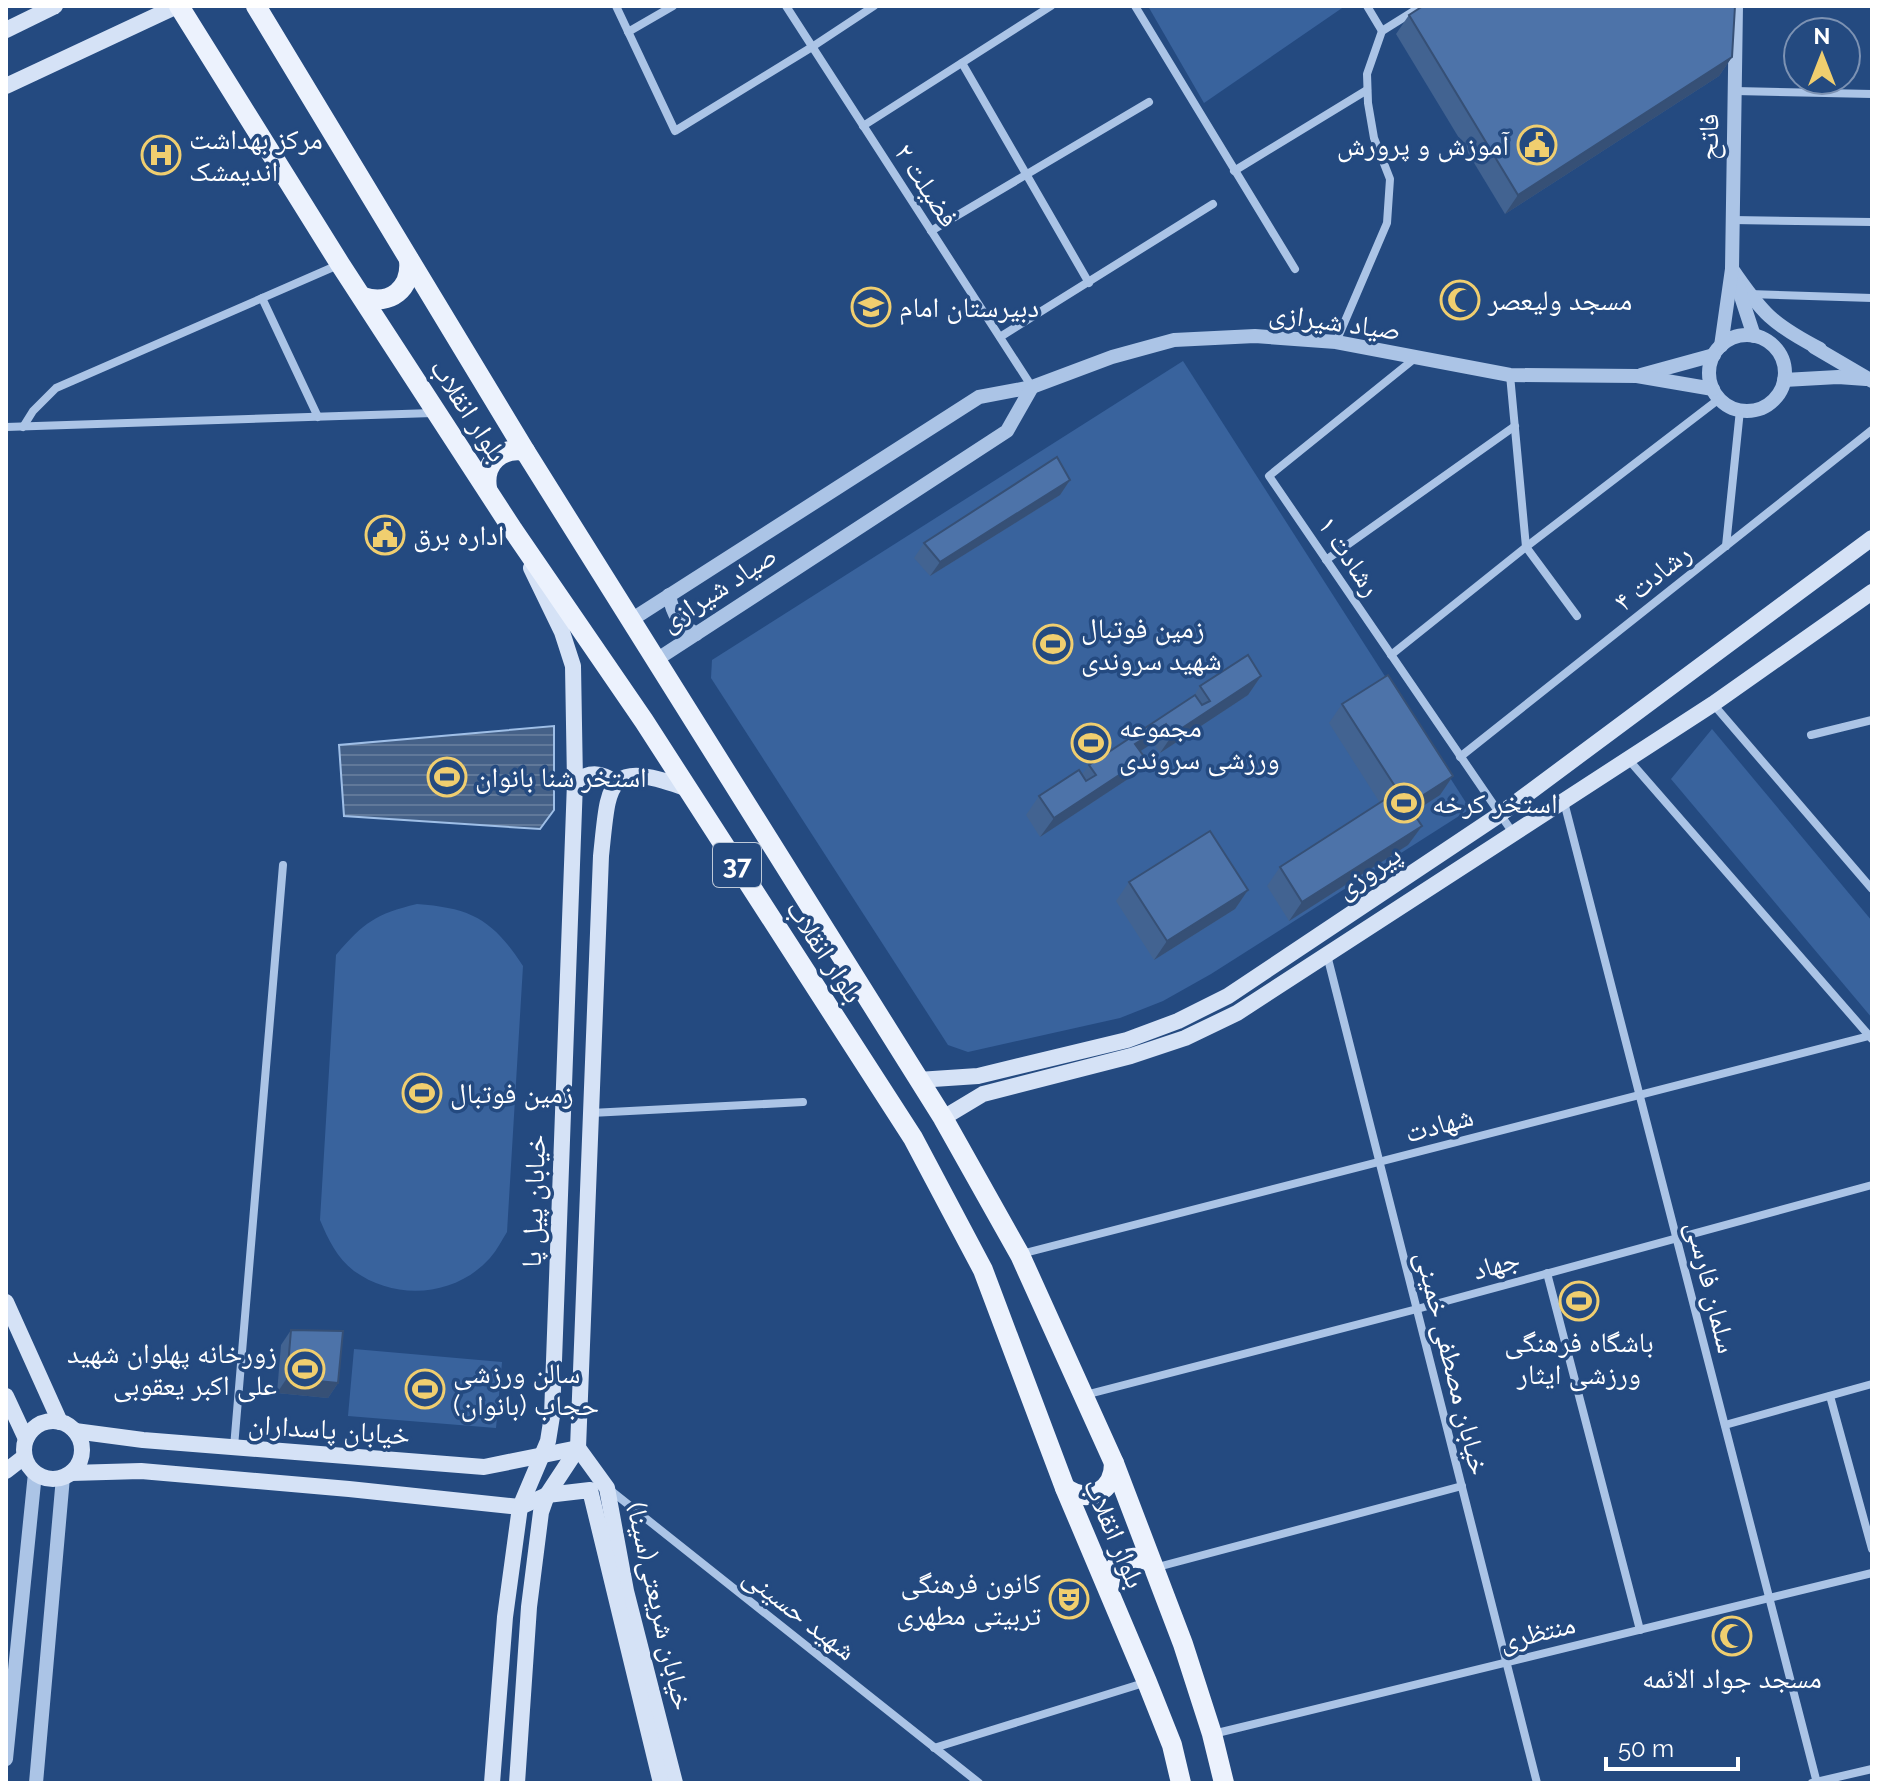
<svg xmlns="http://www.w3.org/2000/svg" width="1878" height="1789" viewBox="0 0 1878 1789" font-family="Raleway,'Noto Naskh Arabic',sans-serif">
<defs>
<pattern id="water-rules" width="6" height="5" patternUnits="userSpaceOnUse" patternTransform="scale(2)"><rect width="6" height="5" fill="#456188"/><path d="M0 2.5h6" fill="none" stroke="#61799a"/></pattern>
</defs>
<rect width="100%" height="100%" fill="#244a80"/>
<g fill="#39639d">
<polygon points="1148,6 1345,6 1204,103"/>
<polygon points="1183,361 1470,809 1211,974 1163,1001 1120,1018 968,1052 948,1045 711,678 712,660"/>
<polygon points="1712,729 1872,921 1872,1018 1671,779"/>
<path d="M417 904C472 908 493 920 523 966L507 1232C502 1240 497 1250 490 1258 455 1297 396 1301 354 1271 337 1258 328 1239 320 1220L336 955C364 922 376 914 417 904Z"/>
<polygon points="354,1349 502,1362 496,1428 348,1416"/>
</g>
<polygon fill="url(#water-rules)" stroke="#9fbfe7" stroke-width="2" points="554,726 554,810 540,829 344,816 339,745"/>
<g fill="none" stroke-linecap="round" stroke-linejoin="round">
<g stroke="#abc4e6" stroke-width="8">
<polyline points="616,6 675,131 812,47 874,6"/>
<polyline points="786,6 1032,387"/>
<polyline points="1135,6 1295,269"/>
<polyline points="1367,6 1382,31"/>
<polyline points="628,32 673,6"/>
<polyline points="962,63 1089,283"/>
<polyline points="1735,91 1872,94"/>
<polyline points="863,126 1051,6"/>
<polyline points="1234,171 1367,90"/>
<polyline points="1732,220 1872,222"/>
<polyline points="931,231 1149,102"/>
<polyline points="1749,294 1872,298"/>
<polyline points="262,298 318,417"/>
<polyline points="1000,337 1213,204"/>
<polyline points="1336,342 1387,223 1390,179 1374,138 1368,103 1367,74 1382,31 1422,6"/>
<polyline points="1414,359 1269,476 1513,833"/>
<polyline points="1510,375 1526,547 1577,616"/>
<polyline points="6,427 433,413"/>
<polyline points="23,427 33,411 56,388 338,265"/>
<polyline points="1726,546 1740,410"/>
<polyline points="1326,560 1515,426"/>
<polyline points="1391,655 1526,547 1719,399"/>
<polyline points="1713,704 1872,889"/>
<polyline points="1811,735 1872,720"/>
<polyline points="1460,757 1872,430"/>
<polyline points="1628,759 1872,1039"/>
<polyline points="1564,802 1817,1783"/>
<polyline points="1327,955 1537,1783"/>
<polyline points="591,1113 803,1102"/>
<polyline points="1021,1254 1869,1036"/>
<polyline points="1547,1273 1640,1630"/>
<polyline points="1085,1395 1417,1309 1872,1185"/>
<polyline points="1830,1396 1872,1549"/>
<polyline points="1725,1425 1872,1384"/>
<polyline points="234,1447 283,865"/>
<polyline points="610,1490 979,1783"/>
<polyline points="1154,1568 1462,1486"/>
<polyline points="1213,1734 1872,1573"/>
<polyline points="934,1748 1147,1682"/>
<polyline points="1812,1783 1872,1769"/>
</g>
<g stroke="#abc4e6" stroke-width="14">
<path d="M1732 269C1762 313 1772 324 1820 349"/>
<polyline points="1737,284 1754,336"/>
<circle cx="1747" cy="373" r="38"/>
<polyline points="1721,346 1732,269 1736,6"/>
<polyline points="1814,347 1872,381"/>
<polyline points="1641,375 1714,355"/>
<polyline points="1784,380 1838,377 1866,379"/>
<path d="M669 595C673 615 678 623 696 634"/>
<polyline points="631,620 979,397 1032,387 1112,357 1174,340 1255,336 1336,342 1510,375 1637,376 1713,389"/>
<polyline points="656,660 1007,431 1032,387"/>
<polyline points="6,1759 35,1473"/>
<polyline points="36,1783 63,1477"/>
</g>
<g stroke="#d5e2f6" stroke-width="16">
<polyline points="6,30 55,6"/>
<polyline points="6,86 177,6"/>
<path d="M575 782C589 771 602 772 616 783"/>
<polyline points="918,1080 978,1076 1127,1040 1178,1021 1228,996 1499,815 1872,538"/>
<polyline points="943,1118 983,1094 1131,1056 1185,1038 1237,1013 1713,704 1872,592"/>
<polyline points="6,1302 60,1422"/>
<polyline points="6,1396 26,1439"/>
<circle cx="53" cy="1450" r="29"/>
<polyline points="75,1431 143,1440 484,1467 578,1448 607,1488 626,1591 675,1783"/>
<polyline points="6,1471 24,1457"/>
<polyline points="71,1473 141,1471 349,1489 520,1507 547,1495 590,1490 661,1783"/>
<polyline points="492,1783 505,1617 520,1507 548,1441 552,1416 575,782 573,666 562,632 531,568"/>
<path d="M517 1783 529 1607 541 1512 547 1495 578 1448 601 856C609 782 605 758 688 789"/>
</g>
<g stroke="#ecf2fd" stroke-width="20">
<polyline points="179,6 340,264 513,530 644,721 913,1138 983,1270 1065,1488 1147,1682 1172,1745 1181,1783"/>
<polyline points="256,6 525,451 943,1118 1020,1255 1114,1463 1183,1644 1212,1734 1224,1783"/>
<path d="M363 297C390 306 412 289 409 260"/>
<path d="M487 488C483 463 501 447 525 451"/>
<path d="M1065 1488C1088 1504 1114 1492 1114 1463"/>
<path d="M1109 1590C1108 1565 1127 1551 1150 1561"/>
</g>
</g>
<g fill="#426391">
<polygon points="1409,15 1732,57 1719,76 1505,214 1396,34"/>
<polygon points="1070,480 1060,495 930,576 914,558 924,543"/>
<polygon points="1261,676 1248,695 1160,753 1153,743 1140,751 1145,758 1131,777 1040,837 1026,815 1039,796 1082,774 1089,765 1193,697 1200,686"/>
<polygon points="1342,704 1440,795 1413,812 1422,826 1408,845 1289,921 1267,886 1280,867 1380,803 1329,723"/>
<polygon points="1129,882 1248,890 1235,909 1154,960 1116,901"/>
<polygon points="291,1330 338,1383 328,1398 277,1393 281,1345"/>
</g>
<g fill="#365076">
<polygon points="1732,57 1719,76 1505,214 1518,195"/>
<polygon points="1070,480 1060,495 930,576 940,562"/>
<polygon points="1261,676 1248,695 1160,753 1173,734"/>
<polygon points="1166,724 1153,743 1122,763 1135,744"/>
<polygon points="1145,758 1131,777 1040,837 1054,818"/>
<polygon points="1453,776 1440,795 1395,824 1408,805"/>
<polygon points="1422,826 1408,845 1289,921 1302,902"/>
<polygon points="1248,890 1235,909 1154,960 1167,941"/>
<polygon points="287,1378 338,1383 328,1398 277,1393"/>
</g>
<g fill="#4d73a9" stroke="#365076" stroke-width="2">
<polygon points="1423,6 1735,6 1732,57 1518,195 1409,15"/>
<polygon points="1057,457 1070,480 940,562 924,543"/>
<polygon points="1248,655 1261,676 1173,734 1166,724 1135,744 1145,758 1054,818 1039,796 1079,770 1086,781 1096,775 1089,765 1195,695 1202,705 1210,701 1200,686"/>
<polygon points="1388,675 1453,776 1408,805 1422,826 1302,902 1280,867 1398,791 1342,704"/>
<polygon points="1210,831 1248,890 1167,941 1129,882"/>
<polygon points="291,1330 343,1331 338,1383 287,1378"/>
</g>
<defs>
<g id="civic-ring" transform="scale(2)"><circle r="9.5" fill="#244a80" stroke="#f0ce6f" stroke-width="1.5"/><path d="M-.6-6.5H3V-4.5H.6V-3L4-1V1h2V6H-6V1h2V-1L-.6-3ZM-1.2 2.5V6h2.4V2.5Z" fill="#f0ce6f"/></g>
<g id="hospital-ring" transform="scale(2)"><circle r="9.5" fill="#244a80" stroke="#f0ce6f" stroke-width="1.5"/><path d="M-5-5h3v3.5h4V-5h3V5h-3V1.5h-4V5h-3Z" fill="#f0ce6f"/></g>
<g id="mosque-ring" transform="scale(2)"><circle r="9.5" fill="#244a80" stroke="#f0ce6f" stroke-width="1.5"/><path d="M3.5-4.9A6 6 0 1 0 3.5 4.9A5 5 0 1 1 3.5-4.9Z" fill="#f0ce6f"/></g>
<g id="school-ring" transform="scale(2)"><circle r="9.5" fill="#244a80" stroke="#f0ce6f" stroke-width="1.5"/><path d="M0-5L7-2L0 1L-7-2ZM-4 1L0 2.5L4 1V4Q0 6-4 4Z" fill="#f0ce6f"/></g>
<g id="stadium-ring" transform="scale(2)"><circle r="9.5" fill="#244a80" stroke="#f0ce6f" stroke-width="1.5"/><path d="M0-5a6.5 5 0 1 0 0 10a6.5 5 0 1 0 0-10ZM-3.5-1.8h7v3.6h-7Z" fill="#f0ce6f"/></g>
<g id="theatre-ring" transform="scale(2)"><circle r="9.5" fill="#244a80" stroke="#f0ce6f" stroke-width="1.5"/><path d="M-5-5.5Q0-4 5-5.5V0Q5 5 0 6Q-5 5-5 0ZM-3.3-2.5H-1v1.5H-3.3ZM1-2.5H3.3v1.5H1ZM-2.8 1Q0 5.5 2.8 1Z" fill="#f0ce6f"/></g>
</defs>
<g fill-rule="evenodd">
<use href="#civic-ring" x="1537" y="145"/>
<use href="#hospital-ring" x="161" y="155"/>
<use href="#mosque-ring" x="1460" y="300"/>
<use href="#school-ring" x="871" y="307"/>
<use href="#civic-ring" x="385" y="535"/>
<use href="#stadium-ring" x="1053" y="644"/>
<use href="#stadium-ring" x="1091" y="743"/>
<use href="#stadium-ring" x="447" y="777"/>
<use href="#stadium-ring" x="1404" y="803"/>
<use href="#stadium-ring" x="422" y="1093"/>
<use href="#stadium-ring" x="1579" y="1301"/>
<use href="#stadium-ring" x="305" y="1369"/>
<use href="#stadium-ring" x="425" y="1389"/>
<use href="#theatre-ring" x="1069" y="1599"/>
<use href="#mosque-ring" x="1732" y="1636"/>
</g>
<g text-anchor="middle" stroke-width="7" stroke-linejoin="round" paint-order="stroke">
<rect fill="#244a80" stroke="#bdc9d9" stroke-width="2" x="713" y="843" width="48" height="44" rx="6"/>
<g font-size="26" font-weight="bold" fill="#fff">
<text x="737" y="874">37</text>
</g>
<g font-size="28" fill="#fff" stroke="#244a80">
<text transform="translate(1708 137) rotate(-89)" y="10">فاتح</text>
<text transform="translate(927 185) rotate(57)" y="10">فضیلت ۲</text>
<text transform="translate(1335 321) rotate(8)" y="10">صیاد شیرازی</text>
<text transform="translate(469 410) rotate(57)" y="10">بلوار انقلاب</text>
<text transform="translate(1350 556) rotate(56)" y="10">رشادت ۱</text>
<text transform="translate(1652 577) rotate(-39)" y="10">رشادت ۴</text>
<text transform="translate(718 588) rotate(-33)" y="10">صیاد شیرازی</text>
<text transform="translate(1368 871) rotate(-34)" y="10">پیروزی</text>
<text transform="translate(825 951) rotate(57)" y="10">بلوار انقلاب</text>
<text transform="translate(1439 1124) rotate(-15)" y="10">شهادت</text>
<text transform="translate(533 1201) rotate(-88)" y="10">خیابان پیل پا</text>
<text transform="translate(1496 1264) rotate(-16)" y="10">جهاد</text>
<text transform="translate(1712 1287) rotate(76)" y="10">سلمان فارسی</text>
<text transform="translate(1453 1363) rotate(76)" y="10">خیابان مصطفی خمینی</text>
<text transform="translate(329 1429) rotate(4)" y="10">خیابان پاسداران</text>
<text transform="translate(1115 1533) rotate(67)" y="10">بلوار انقلاب</text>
<text transform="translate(660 1606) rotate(77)" y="10">خیابان شریعتی(سینا)</text>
<text transform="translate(800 1613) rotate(38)" y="10">شهید حسینی</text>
<text transform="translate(1537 1632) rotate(-14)" y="10">منتظری</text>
</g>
<g font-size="28" fill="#fff" stroke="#244a80" text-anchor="start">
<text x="189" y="149">مرکز بهداشت<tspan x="189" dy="32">اندیمشک</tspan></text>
<text x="1509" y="155" text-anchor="end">آموزش و پرورش</text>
<text x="1488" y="310">مسجد ولیعصر</text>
<text x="899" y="317">دبیرستان امام</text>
<text x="413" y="545">اداره برق</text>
<text x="1081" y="638">زمین فوتبال<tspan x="1081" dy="32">شهید سروندی</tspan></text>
<text x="1119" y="737">مجموعه<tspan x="1119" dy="32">ورزشی سروندی</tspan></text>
<text x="475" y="787">استخر شنا بانوان</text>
<text x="1432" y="813">استخر کرخه</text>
<text x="450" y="1103">زمین فوتبال</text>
<text x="1579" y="1352" text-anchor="middle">باشگاه فرهنگی<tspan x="1579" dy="32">ورزشی ایثار</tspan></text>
<text x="277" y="1363" text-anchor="end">زورخانه پهلوان شهید<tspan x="277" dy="32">علی اکبر یعقوبی</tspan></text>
<text x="453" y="1383">سالن ورزشی<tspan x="453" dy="32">حجاب (بانوان)</tspan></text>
<text x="1041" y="1593" text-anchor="end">کانون فرهنگی<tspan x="1041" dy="32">تربیتی مطهری</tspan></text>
<text x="1732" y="1688" text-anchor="middle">مسجد جواد الائمه</text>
</g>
</g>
<rect width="1878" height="1789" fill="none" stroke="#ffffff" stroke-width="16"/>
<g transform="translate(1822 56)"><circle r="38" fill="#244a80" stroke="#7c92b3" stroke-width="2"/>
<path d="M0-6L14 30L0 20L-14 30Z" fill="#f0ce6f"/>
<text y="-12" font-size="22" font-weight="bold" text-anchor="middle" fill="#ffffff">N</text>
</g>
<path d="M1606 1757v12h132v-12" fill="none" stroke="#ffffff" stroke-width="4"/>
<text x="1618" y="1757" font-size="24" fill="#ffffff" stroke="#244a80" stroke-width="6" paint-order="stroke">50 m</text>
</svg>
